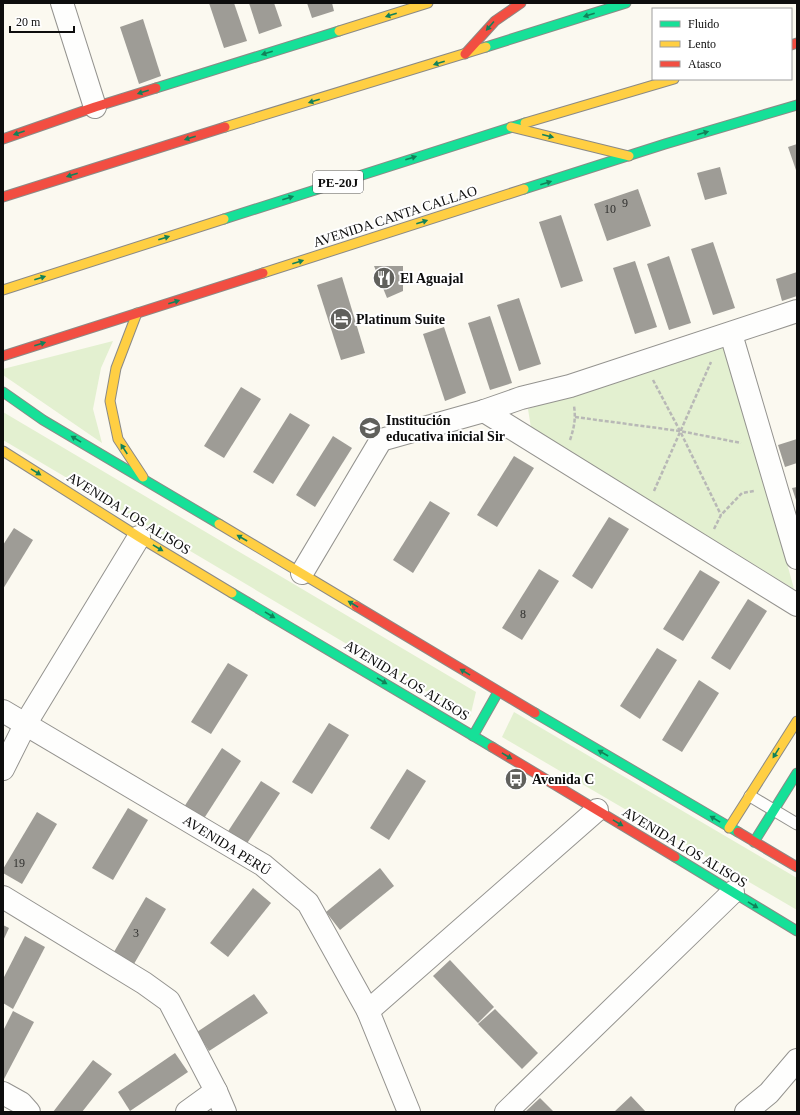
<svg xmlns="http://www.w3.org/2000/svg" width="800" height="1115" viewBox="0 0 800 1115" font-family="'Times New Roman',serif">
<rect width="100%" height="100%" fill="#fbf9f0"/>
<g fill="#e3f0d0">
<polygon points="113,341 101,368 93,409 102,443 3,375 3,369"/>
<polygon points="727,343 794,589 531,428 528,409"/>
<polygon points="3,412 476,692 470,717 3,440"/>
<polygon points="514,712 797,878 797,910 502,737"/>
</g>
<g fill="#9e9c96">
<polygon points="209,3 234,3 247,41 224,48"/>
<polygon points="249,3 274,3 282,26 259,34"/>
<polygon points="307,3 332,3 334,11 312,18"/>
<polygon points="143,19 161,76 139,84 120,27"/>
<polygon points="797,144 797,173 788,147"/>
<polygon points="720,167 727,194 705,200 697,173"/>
<polygon points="638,189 651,226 607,241 594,204"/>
<polygon points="561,215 583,281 561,288 539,222"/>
<polygon points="713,242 735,308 713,315 691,249"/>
<polygon points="669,256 691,323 669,330 647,264"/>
<polygon points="635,261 657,327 635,334 613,268"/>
<polygon points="374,266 403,266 403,291 387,298"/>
<polygon points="797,272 797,296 782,301 776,279"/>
<polygon points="342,277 365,353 341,360 317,285"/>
<polygon points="519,298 541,364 519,371 497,305"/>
<polygon points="490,316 512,383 490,390 468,323"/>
<polygon points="444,327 466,393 445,401 423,334"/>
<polygon points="241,387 261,399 224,458 204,446"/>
<polygon points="290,413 310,425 273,484 253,472"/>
<polygon points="333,436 352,448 315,507 296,495"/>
<polygon points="797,439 797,463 785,467 778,445"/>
<polygon points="514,456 534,468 497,527 477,515"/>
<polygon points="797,487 797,503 792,488"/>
<polygon points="430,501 450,513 413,573 393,560"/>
<polygon points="609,517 629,529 592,589 572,576"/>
<polygon points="14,528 33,540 3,589 3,545"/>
<polygon points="539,569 559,581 522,640 502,628"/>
<polygon points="700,570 720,582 683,641 663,629"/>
<polygon points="748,599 767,611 730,670 711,658"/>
<polygon points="657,648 677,660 640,719 620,706"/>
<polygon points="228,663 248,675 211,734 191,722"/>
<polygon points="699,680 719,693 682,752 662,740"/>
<polygon points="329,723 349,735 312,794 292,782"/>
<polygon points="222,748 241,761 203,820 184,807"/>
<polygon points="407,769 426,781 389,840 370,828"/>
<polygon points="261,781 280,793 242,851 223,839"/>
<polygon points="128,808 148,820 113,880 92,868"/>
<polygon points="37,812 57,824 22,884 3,873 3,869"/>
<polygon points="380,868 394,886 340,930 326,912"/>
<polygon points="253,888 271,903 228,957 210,943"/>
<polygon points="146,897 166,909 131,969 111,957"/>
<polygon points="3,925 9,928 3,941"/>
<polygon points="25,936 45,947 13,1009 3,1003 3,979"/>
<polygon points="450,960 494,1007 478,1023 433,976"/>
<polygon points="254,994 268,1013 209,1051 197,1032"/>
<polygon points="495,1009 538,1053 522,1069 478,1024"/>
<polygon points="13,1011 34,1022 3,1081 3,1031"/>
<polygon points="175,1053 188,1072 130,1111 118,1092"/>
<polygon points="93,1060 112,1074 82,1112 53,1112"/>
<polygon points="631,1096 646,1112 614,1112"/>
<polygon points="540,1098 554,1112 525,1112"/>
</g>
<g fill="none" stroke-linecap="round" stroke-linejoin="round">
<g stroke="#94938f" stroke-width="13">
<polyline id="lane" points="750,796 797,824"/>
</g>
<g stroke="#94938f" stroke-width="24">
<g id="street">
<polyline points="62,3 95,107"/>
<polyline points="731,334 797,558"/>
<polyline points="484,411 797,605"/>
<polyline points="302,573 381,440 484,411 521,398 570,386 797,311"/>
<polyline points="3,711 263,865 308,903 368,1011 409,1112"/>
<polyline points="3,769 26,723 139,537"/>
<polyline points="3,897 144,983 169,1001 216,1091 225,1112"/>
<polyline points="368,1011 597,810"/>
<polyline points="3,1093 21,1103 29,1112"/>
<polyline points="187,1112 216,1091"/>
<polyline points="506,1112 733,892"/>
<polyline points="746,1112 769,1093 797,1060"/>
</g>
</g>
<g stroke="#8b8a86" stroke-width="11">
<g id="fast">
<polyline points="486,47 626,3"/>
<polyline points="156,88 339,31"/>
<polyline points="524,189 665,144 797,105"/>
<polyline points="224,219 525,123"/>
<polyline points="3,392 43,420 219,524"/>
<polyline points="232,593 492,747"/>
<polyline points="535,713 738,832"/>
<polyline points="473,736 498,692"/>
<polyline points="754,842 797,773"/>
<polyline points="675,857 797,931"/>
</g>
</g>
<g stroke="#8b8a86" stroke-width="11">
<g id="slow">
<polyline points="339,31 428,3"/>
<polyline points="525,123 674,79"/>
<polyline points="225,127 486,47"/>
<polyline points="511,127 629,156"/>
<polyline points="263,273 524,189"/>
<polyline points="3,290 224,219"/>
<polyline points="137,313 116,368 110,401 118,439 143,477"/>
<polyline points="3,451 139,537 232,593"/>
<polyline points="219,524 356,606"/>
<polyline points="729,828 797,721"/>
</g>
</g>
<g stroke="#8b8a86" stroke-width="11">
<g id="jam">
<polyline points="791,45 797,43"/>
<polyline points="465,54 495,21 521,3"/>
<polyline points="3,139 95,107 156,88"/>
<polyline points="3,197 225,127"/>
<polyline points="3,356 263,273"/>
<polyline points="356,606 535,713"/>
<polyline points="492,747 675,857"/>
<polyline points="738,832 797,867"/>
</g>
</g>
<g stroke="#b8b8b6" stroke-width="2.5" stroke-dasharray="4 2" stroke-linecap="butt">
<polyline points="653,380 680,431 721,515"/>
<polyline points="575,417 680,431 741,443"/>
<path d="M570 440C574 428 576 419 574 406"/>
<polyline points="654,491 711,362"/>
<polyline points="714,529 721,515 742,493 754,491"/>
</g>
<use href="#lane" stroke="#fefefd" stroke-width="11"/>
<use href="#street" stroke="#fefefd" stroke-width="22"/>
<use href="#fast" stroke="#16e098" stroke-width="9"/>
<use href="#slow" stroke="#ffcf43" stroke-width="9"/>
<use href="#jam" stroke="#f24e42" stroke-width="9"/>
</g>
<defs><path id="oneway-solid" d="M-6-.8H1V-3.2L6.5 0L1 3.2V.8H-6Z"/></defs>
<g fill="#128159">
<use href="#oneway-solid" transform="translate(391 15) rotate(163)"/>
<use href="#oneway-solid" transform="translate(589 15) rotate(162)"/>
<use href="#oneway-solid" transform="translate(490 26) rotate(131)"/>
<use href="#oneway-solid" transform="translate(267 53) rotate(163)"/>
<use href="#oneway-solid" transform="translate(439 63) rotate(163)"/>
<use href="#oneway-solid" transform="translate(143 92) rotate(163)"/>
<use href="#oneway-solid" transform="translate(314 101) rotate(163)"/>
<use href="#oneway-solid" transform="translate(19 133) rotate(161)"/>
<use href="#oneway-solid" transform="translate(703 133) rotate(-16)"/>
<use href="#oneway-solid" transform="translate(548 136) rotate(14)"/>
<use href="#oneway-solid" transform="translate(190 138) rotate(163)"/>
<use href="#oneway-solid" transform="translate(411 158) rotate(-18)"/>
<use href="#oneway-solid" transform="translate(72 175) rotate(162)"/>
<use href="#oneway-solid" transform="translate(546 183) rotate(-18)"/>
<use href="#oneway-solid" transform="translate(288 198) rotate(-18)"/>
<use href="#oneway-solid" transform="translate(422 222) rotate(-18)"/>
<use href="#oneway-solid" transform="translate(164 238) rotate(-18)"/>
<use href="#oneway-solid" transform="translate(298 262) rotate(-18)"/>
<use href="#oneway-solid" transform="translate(40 278) rotate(-18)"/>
<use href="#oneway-solid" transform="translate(174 302) rotate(-18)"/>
<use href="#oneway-solid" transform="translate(40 344) rotate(-18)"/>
<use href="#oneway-solid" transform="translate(76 439) rotate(-149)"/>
<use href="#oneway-solid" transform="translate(124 449) rotate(-123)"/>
<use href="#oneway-solid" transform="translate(36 472) rotate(32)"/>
<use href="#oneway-solid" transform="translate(242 538) rotate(-150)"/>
<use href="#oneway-solid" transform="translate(158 548) rotate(31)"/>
<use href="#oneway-solid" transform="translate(353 604) rotate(-149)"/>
<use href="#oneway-solid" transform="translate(270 615) rotate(31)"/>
<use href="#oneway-solid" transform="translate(465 672) rotate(-149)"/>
<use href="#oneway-solid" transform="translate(382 681) rotate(31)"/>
<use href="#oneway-solid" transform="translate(603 753) rotate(-150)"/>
<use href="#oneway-solid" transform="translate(776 753) rotate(122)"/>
<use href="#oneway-solid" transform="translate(507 756) rotate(31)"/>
<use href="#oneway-solid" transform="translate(715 819) rotate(-149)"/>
<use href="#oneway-solid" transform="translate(618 823) rotate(31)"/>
<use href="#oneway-solid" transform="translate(753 905) rotate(31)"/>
</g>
<defs>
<g id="restaurant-disc" transform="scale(1.15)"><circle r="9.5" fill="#60605c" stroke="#fff"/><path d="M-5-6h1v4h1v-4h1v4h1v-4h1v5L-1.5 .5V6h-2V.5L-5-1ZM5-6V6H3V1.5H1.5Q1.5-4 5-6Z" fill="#fff"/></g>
<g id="hotel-disc" transform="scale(1.15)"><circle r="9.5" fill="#60605c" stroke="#fff"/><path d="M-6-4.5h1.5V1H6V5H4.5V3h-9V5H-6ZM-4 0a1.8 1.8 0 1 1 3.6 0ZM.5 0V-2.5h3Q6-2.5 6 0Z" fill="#fff"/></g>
<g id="school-disc" transform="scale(1.15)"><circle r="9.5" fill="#60605c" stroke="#fff"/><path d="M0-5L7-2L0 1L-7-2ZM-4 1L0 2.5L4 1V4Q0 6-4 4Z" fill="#fff"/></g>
<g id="bus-disc" transform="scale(1.15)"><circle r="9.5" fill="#60605c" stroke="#fff"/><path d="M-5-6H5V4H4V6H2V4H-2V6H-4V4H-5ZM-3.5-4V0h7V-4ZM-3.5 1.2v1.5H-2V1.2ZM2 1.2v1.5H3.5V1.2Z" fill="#fff"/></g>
</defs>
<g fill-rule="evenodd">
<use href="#restaurant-disc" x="384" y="278"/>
<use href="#hotel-disc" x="341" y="319"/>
<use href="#school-disc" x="370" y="428"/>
<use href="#bus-disc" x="516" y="779"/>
</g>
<g text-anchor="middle" stroke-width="4" stroke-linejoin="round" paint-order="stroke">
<g font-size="12" fill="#31312f">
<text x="625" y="207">9</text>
<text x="610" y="213">10</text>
<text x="523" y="618">8</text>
<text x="19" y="867">19</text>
<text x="136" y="937">3</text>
</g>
<rect fill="#fff" stroke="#565656" stroke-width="1" x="313" y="171" width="50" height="22" rx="3"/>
<g font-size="13" font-weight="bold" fill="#0d0d0d">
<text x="338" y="187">PE-20J</text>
</g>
<g font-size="14" fill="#0d0d0d" stroke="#fff">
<text transform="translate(395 216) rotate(-18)" y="5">AVENIDA CANTA CALLAO</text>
<text transform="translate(129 513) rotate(32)" y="5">AVENIDA LOS ALISOS</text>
<text transform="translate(407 680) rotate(31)" y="5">AVENIDA LOS ALISOS</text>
<text transform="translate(227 845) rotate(32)" y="5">AVENIDA PERÚ</text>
<text transform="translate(685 847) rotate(31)" y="5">AVENIDA LOS ALISOS</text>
</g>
<g font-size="14" font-weight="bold" fill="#0d0d0d" stroke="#fff" text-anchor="start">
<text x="400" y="283">El Aguajal</text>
<text x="356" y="324">Platinum Suite</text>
<text x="386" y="425">Institución<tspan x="386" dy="16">educativa inicial Sir</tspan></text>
<text x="532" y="784">Avenida C</text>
</g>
</g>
<rect width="800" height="1115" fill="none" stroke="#0d0d0d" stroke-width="8"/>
<rect x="652" y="8" width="140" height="72" fill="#ffffff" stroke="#9e9e9e"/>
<rect x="660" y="21" width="20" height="6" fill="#16e098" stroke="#9e9e9e"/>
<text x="688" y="28" font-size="12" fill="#0d0d0d">Fluido</text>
<rect x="660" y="41" width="20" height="6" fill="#ffcf43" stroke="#9e9e9e"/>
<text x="688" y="48" font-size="12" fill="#0d0d0d">Lento</text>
<rect x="660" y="61" width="20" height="6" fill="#f24e42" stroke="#9e9e9e"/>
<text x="688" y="68" font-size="12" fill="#0d0d0d">Atasco</text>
<path d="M10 26v6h64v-6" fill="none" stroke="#0d0d0d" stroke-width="2"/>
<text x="16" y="26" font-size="12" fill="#0d0d0d" stroke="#ffffff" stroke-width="3" paint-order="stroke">20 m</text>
</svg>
